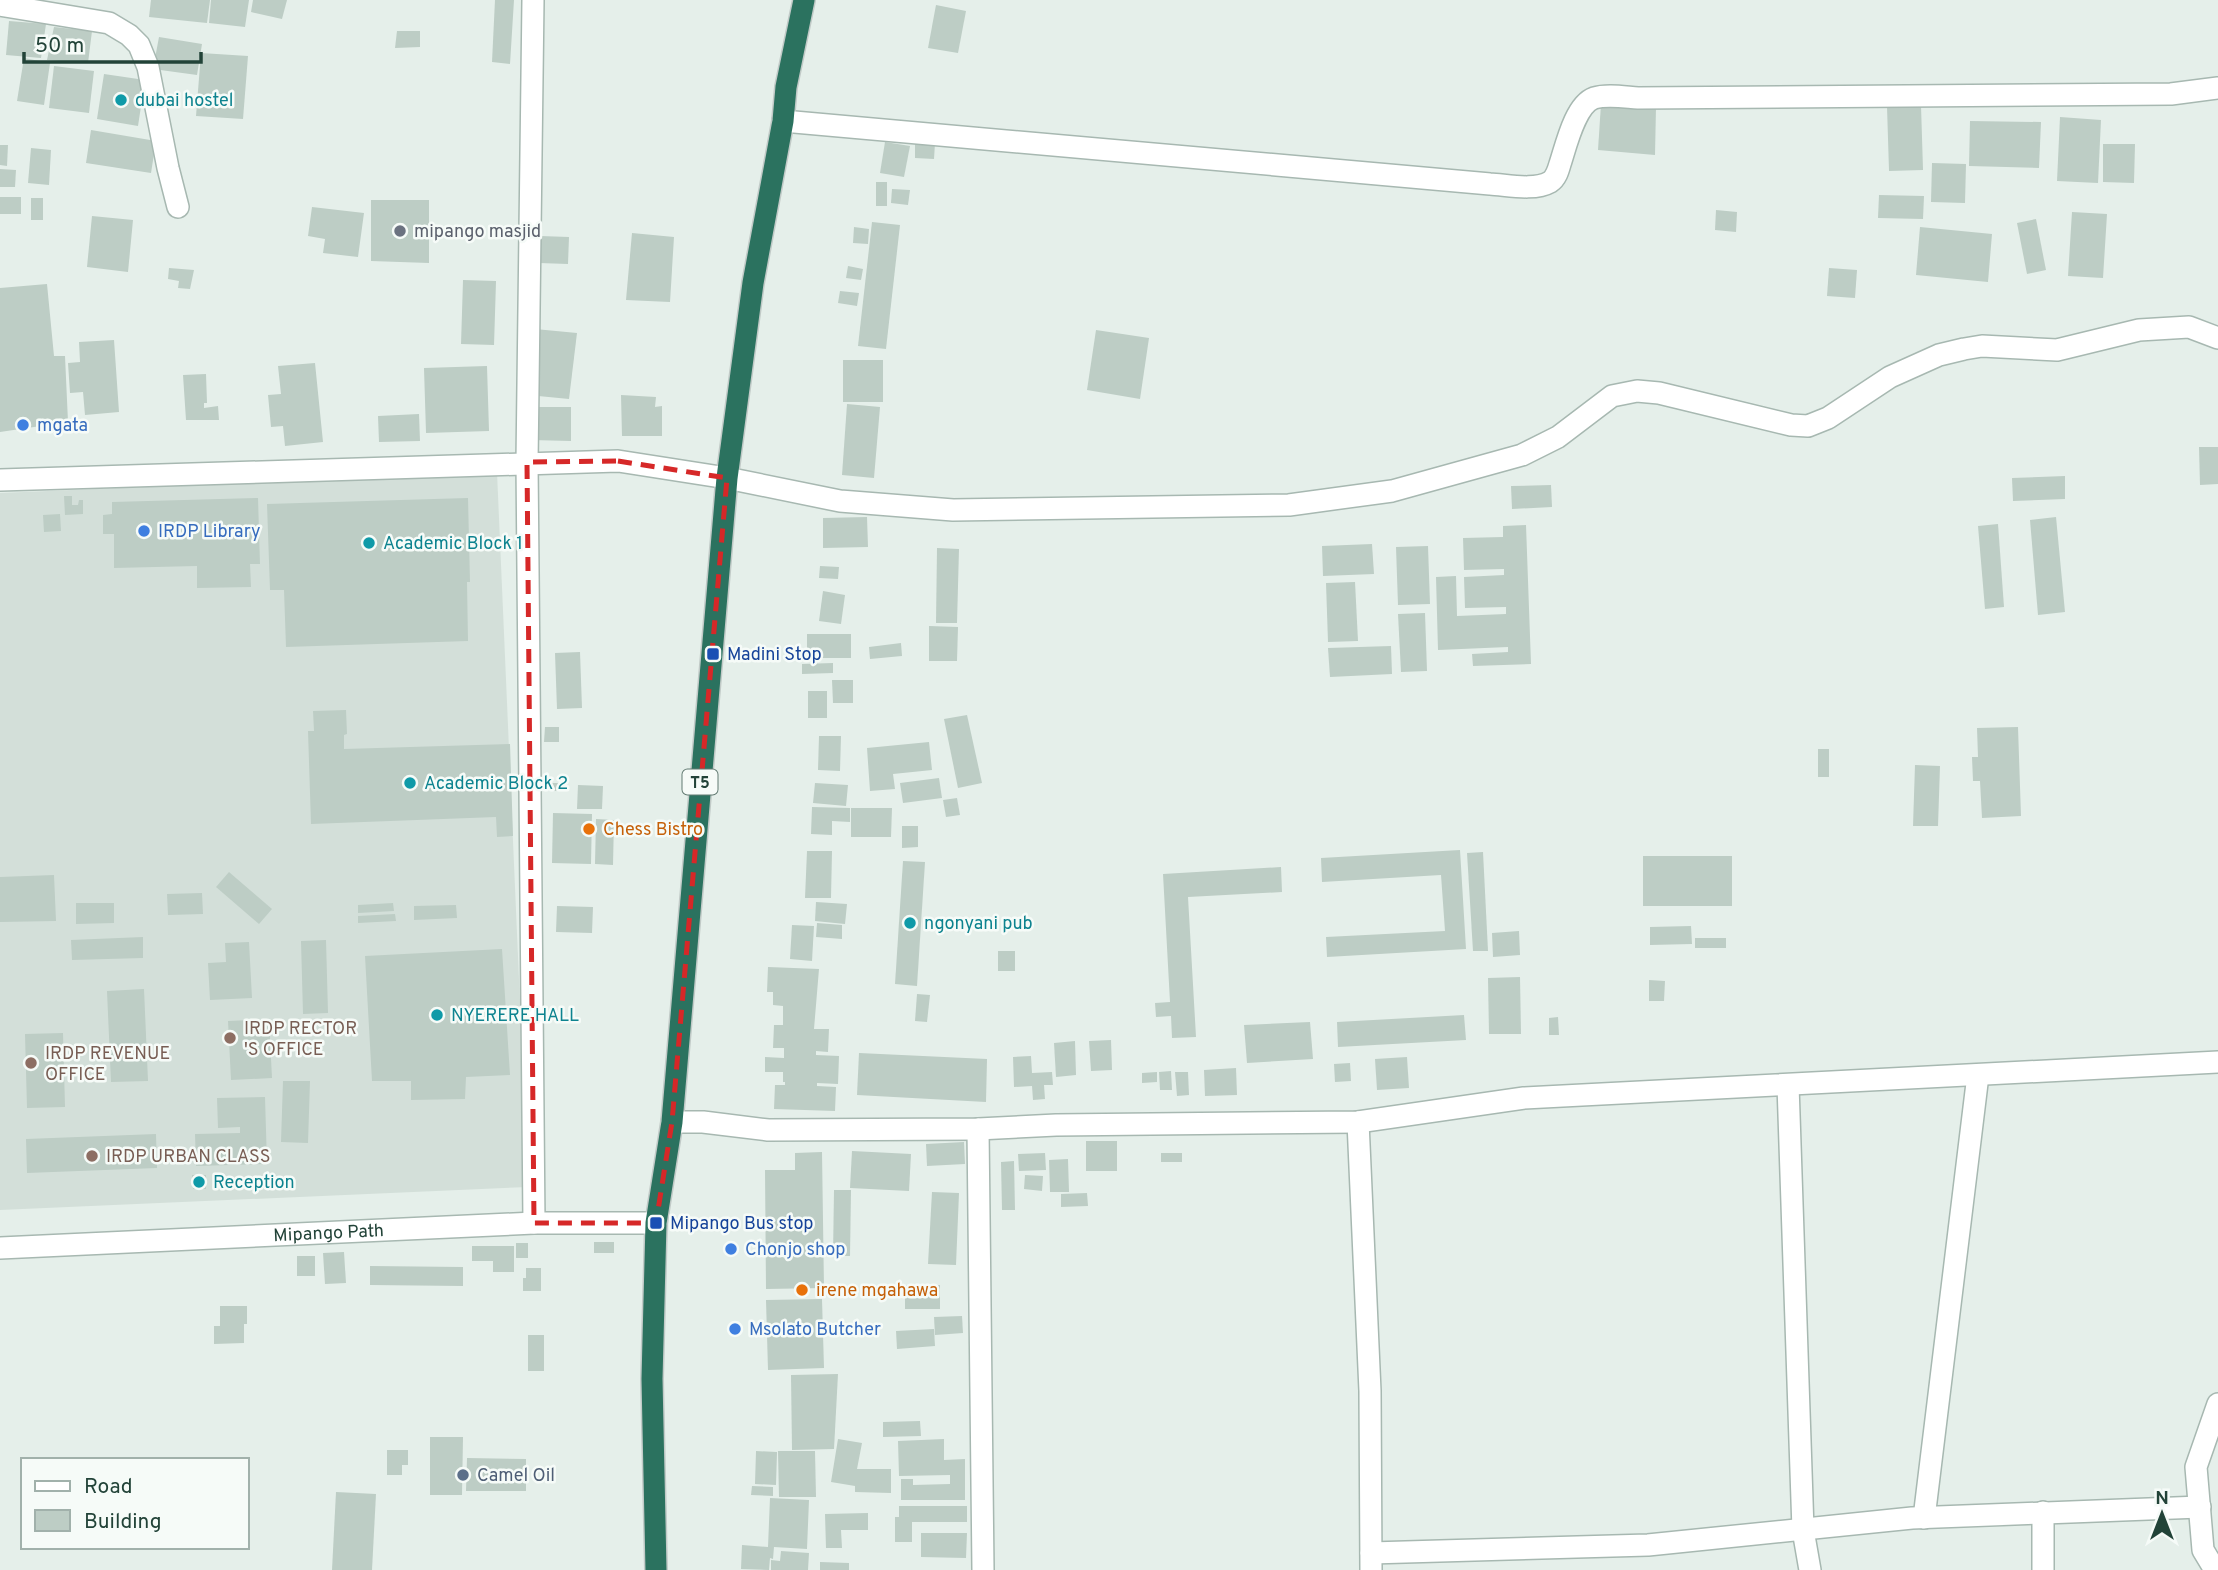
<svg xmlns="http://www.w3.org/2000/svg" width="2218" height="1570" viewBox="0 0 2218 1570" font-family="Overpass,sans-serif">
<rect width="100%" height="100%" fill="#e5efea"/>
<polygon fill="#d3dfd9" points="497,472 528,1187 0,1210 0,493"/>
<g fill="#bdcdc5">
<polygon points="151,0 210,0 207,23 149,17"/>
<polygon points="211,0 249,0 245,27 209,23"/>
<polygon points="253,0 287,0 282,19 251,12"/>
<polygon points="495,0 514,0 510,64 492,62"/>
<polygon points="936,5 966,11 958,53 928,48"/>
<polygon points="9,21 46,24 41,58 6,55"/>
<polygon points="54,27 92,31 88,63 47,60"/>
<polygon points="397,31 420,31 420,47 395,48"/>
<polygon points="159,37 202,44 197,75 153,69"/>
<polygon points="201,53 248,56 243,119 196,116"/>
<polygon points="24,58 50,63 44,105 17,101"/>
<polygon points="54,66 94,71 89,113 49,108"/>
<polygon points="104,74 145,80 138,126 97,119"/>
<polygon points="1601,104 1656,107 1655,155 1598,150"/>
<polygon points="1921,105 1923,170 1889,171 1887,106"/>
<polygon points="2060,117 2101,120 2098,183 2057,181"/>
<polygon points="1970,121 2041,122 2039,168 1969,166"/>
<polygon points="91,130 156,141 151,173 86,163"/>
<polygon points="885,142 910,146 904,177 880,173"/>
<polygon points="915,142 935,143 934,159 915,158"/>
<polygon points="2103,144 2135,144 2134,183 2103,182"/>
<polygon points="0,145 8,145 7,166 0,165"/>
<polygon points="31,148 51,150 49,185 28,183"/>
<polygon points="1932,163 1966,164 1965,203 1931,202"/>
<polygon points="0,169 16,170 15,187 0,187"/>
<rect x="876" y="182" width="11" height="24"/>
<polygon points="892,189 910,190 908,205 891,203"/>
<polygon points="1879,195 1924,196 1923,219 1878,218"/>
<rect x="0" y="197" width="21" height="17"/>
<rect x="31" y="198" width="12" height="22"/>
<polygon points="371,200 429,200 429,263 371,261"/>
<polygon points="312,207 364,213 358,257 323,253 325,239 308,236"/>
<polygon points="1716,210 1737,212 1736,232 1715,230"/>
<polygon points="2072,212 2107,214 2103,278 2068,276"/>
<polygon points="92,216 133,220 128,272 87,267"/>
<polygon points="2036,219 2046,270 2027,274 2017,223"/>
<polygon points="872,222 900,225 886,349 858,346"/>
<polygon points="854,227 869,229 868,244 853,243"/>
<polygon points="1920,227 1992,234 1988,282 1916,275"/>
<polygon points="632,233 674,237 670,302 626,300"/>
<polygon points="540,236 569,237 568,264 539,263"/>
<polygon points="848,266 863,269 861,280 846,278"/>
<polygon points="169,268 194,270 190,289 178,288 179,281 168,279"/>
<polygon points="1829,268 1857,270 1855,298 1827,296"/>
<polygon points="463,280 496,281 494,345 461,344"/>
<polygon points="47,284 54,356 65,356 68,422 0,432 0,288"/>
<polygon points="840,291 859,293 857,306 838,303"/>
<polygon points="535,329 577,333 569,399 528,395"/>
<polygon points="1096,330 1149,338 1140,399 1087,390"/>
<polygon points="114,340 119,412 85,415 83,392 70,393 68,363 80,362 79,342"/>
<rect x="843" y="360" width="40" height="42"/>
<polygon points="315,363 323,442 285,446 283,426 271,427 268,395 281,394 278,366"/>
<polygon points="487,366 489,431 426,433 424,368"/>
<polygon points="206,374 207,403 204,403 204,408 218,406 219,420 186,420 183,375"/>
<polygon points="621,395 656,397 655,407 662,406 662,436 622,436"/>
<polygon points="847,404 880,407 874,478 842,475"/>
<polygon points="531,407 571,407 571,441 531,440"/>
<polygon points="419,414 420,441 379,442 378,416"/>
<polygon points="2199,447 2218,447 2218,484 2200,485"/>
<polygon points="2065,476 2065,499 2013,501 2012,478"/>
<polygon points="1551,485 1552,507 1512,509 1511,486"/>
<polygon points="64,496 72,496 72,505 78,505 79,500 83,500 83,514 65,515"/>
<polygon points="258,498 260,564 250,564 251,587 197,588 197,566 114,568 114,534 103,534 103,515 112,514 112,502"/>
<polygon points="468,498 470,582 467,582 468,641 286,647 284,590 270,590 267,504"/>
<polygon points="60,514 61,531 44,532 43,515"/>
<polygon points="867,517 868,547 823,548 823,518"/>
<polygon points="2056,517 2065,612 2038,615 2030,520"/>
<polygon points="1998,524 2004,607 1985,609 1978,526"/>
<polygon points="1526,525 1531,664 1473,666 1472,654 1508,652 1508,647 1438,650 1436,577 1456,576 1457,616 1506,614 1506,607 1465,608 1464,577 1504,575 1504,569 1464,570 1463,538 1503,537 1503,526"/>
<polygon points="1372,544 1374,574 1323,576 1322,546"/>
<polygon points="1428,546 1430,604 1398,605 1396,547"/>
<polygon points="937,548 959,549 957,623 936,623"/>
<polygon points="820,566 839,567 838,579 819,578"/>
<polygon points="1355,582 1358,641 1328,642 1326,583"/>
<polygon points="823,591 845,595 841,624 819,621"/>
<polygon points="1425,613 1427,671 1401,672 1398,614"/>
<polygon points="929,626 958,627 957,661 929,661"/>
<rect x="807" y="634" width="44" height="24"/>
<polygon points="901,643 902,656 870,659 869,647"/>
<polygon points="1391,646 1392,674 1330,677 1328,648"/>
<polygon points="580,652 582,708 557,709 555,653"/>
<polygon points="833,663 833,673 802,674 802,664"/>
<polygon points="832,680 853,680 853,703 833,703"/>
<rect x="808" y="691" width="19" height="27"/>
<polygon points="346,710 347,734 344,735 344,749 510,744 513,836 497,837 496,817 311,824 308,731 314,731 313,711"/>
<polygon points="967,715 982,783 958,788 944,719"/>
<polygon points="545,727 559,727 559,742 544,742"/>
<polygon points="2018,727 2021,816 1982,818 1980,781 1973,781 1972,757 1978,757 1977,728"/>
<polygon points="819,736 841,736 840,771 818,770"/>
<polygon points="929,742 932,770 893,774 895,789 870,791 867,748"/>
<rect x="1818" y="749" width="11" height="28"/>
<polygon points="1915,765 1940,766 1938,826 1913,826"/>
<polygon points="939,778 942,798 903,803 900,783"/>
<polygon points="549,783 565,783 565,791 548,791"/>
<polygon points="815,783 848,785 846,806 813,803"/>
<polygon points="578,785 603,786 602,809 577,809"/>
<polygon points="957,798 960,815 946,817 943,800"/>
<polygon points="812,807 850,808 850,822 832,821 832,835 811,834"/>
<polygon points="851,808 892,808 891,837 851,837"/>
<polygon points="553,813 592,814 591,864 552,863"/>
<polygon points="596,819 614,820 613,865 595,864"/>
<polygon points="902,826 918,826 918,847 902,848"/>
<polygon points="1460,850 1466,949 1327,957 1326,937 1445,931 1441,875 1322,882 1321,858"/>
<polygon points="807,851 832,851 831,898 805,898"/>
<polygon points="1483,852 1488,951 1473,951 1467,853"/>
<rect x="1643" y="856" width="89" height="50"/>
<polygon points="903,861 925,862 917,986 895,984"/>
<polygon points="1281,867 1282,892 1188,897 1196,1037 1172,1038 1171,1016 1156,1017 1155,1003 1170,1002 1163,874"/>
<polygon points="229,872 272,909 259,924 216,887"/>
<polygon points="54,875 56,921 0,922 0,877"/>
<polygon points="202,893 203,914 168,915 167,894"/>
<polygon points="816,902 847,904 845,924 815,921"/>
<polygon points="76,903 114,903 114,923 76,924"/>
<polygon points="393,903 394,911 358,913 358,905"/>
<polygon points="456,905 457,918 414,920 414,906"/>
<polygon points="557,906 593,907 592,933 556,932"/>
<polygon points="395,914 396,921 358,923 358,916"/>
<polygon points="817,923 842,925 842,939 816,937"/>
<polygon points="792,925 814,926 812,961 790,959"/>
<polygon points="1691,926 1692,944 1650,945 1650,927"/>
<polygon points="1519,931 1520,955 1493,957 1492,933"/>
<polygon points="143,937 143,958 72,960 71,940"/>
<rect x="1695" y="938" width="31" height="10"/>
<polygon points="326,940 328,1013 303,1014 301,941"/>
<polygon points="249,942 252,998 210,1000 208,963 226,962 225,943"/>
<polygon points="502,949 510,1075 466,1077 465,1099 411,1100 411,1081 372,1081 365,956"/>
<rect x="998" y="951" width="17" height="20"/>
<polygon points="768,967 819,969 814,1029 829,1029 828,1052 816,1051 816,1055 839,1056 838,1084 817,1083 817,1086 836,1087 835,1111 774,1109 775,1085 785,1085 785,1082 783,1082 783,1072 765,1072 765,1057 784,1058 784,1048 773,1048 774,1025 783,1025 783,1006 773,1005 773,992 767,992"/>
<polygon points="1520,977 1521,1034 1489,1034 1488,978"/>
<polygon points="1649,980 1665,981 1664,1001 1649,1001"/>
<polygon points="144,989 148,1081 111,1082 107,991"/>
<polygon points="917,994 930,995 927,1022 915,1021"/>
<polygon points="1464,1015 1466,1040 1338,1047 1337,1022"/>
<polygon points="1558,1017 1559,1035 1549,1035 1549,1018"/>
<polygon points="269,1019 272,1078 231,1080 228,1021"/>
<polygon points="1310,1022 1313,1059 1247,1063 1244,1025"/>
<polygon points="63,1033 65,1107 27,1108 25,1034"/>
<polygon points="1111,1040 1112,1070 1091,1071 1089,1041"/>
<polygon points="1075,1041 1076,1075 1056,1077 1054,1043"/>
<polygon points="859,1053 987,1059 986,1102 857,1095"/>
<polygon points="1031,1056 1032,1073 1052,1072 1053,1085 1044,1085 1045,1099 1033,1100 1032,1086 1014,1087 1013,1057"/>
<polygon points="1407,1057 1409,1088 1377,1090 1375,1059"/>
<polygon points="1350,1063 1351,1081 1335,1082 1334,1064"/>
<polygon points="1236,1068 1237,1095 1205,1096 1204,1070"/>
<polygon points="1171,1071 1172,1090 1160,1090 1159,1072"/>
<polygon points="1157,1072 1157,1082 1142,1083 1142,1073"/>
<polygon points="1175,1072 1188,1072 1189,1095 1177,1096"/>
<polygon points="283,1081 310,1081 308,1143 281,1142"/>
<polygon points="265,1097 267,1164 196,1166 195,1134 240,1133 240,1127 218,1128 217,1098"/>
<polygon points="156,1134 157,1168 27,1173 26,1139"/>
<rect x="1086" y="1141" width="31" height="30"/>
<polygon points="964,1142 965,1164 927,1166 926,1144"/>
<polygon points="852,1151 911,1154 909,1191 850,1188"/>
<polygon points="822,1152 824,1288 766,1289 765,1170 795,1170 795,1153"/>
<polygon points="1045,1153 1046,1170 1019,1171 1018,1154"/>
<rect x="1161" y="1153" width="21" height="9"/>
<polygon points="1068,1159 1069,1192 1050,1192 1049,1160"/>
<polygon points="1014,1161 1015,1210 1002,1210 1001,1162"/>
<polygon points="192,1175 206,1175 206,1189 193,1189"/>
<polygon points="1025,1175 1043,1176 1042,1191 1024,1189"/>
<polygon points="834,1190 851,1190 850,1256 833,1256"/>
<polygon points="932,1192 959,1193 956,1265 928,1264"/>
<polygon points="1087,1193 1088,1206 1061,1207 1061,1194"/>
<rect x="594" y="1242" width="20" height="11"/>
<rect x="516" y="1243" width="12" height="15"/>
<polygon points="472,1246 514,1246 514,1272 493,1272 493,1261 472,1261"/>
<polygon points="344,1252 346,1283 325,1284 323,1253"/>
<rect x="297" y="1256" width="18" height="20"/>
<polygon points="370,1266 463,1267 463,1286 370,1285"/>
<polygon points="526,1268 541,1268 541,1291 523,1291 523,1278 526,1278"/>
<rect x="905" y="1285" width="35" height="24"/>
<polygon points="822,1299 824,1368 768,1370 766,1300"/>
<polygon points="220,1306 247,1306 247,1324 244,1324 244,1343 214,1344 214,1326 220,1326"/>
<polygon points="962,1316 963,1333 935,1335 934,1317"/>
<polygon points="934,1329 935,1346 897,1349 896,1331"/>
<rect x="528" y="1335" width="16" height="36"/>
<polygon points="838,1374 834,1449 792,1450 791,1375"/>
<polygon points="920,1421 921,1436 883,1437 883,1422"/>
<polygon points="430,1437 463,1437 462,1495 430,1495"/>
<polygon points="838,1439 862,1443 857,1469 891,1469 891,1493 855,1492 855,1486 831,1482"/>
<polygon points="944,1439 944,1460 965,1459 965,1500 901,1500 901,1479 913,1479 913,1485 950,1484 950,1475 899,1476 898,1441"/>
<polygon points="387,1450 408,1450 408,1465 402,1465 402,1475 387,1475"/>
<polygon points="756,1451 777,1452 776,1485 755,1484"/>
<polygon points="778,1451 815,1451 816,1497 779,1497"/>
<polygon points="467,1458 526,1459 526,1491 466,1491"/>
<polygon points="752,1486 773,1487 773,1496 751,1495"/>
<polygon points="336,1492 376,1494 372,1570 332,1570"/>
<polygon points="770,1498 809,1500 807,1549 774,1547 773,1559 770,1558 769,1570 741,1569 742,1545 768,1547"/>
<polygon points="899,1506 967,1506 967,1522 912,1522 912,1542 895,1542 895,1517 899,1517"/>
<polygon points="868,1513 868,1530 841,1530 842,1548 826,1548 825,1514"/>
<polygon points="921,1533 967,1533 966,1558 921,1557"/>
<polygon points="781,1551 809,1553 808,1570 771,1570 771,1560 780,1561"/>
<polygon points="820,1562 849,1563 849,1570 820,1570"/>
</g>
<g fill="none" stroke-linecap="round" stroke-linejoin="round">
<g stroke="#a7b8b1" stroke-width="24">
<g id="minor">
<polyline points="533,0 527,462 534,1223"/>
<polyline points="0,5 109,23 129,35 139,45 148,67 168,168 178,207"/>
<path d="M783 121 1490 184C1508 185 1534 191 1550 182 1556 178 1558 171 1560 164 1566 146 1575 105 1594 98 1607 94 1624 97 1638 98L2171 94 2218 88"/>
<polyline points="0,480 618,461 727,478 840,501 953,510 1289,505 1392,491 1522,455 1558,437 1612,396 1637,391 1659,393 1791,425 1808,426 1828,418 1890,377 1939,355 1964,349 1982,346 2057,350 2139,330 2189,327 2218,338"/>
<polyline points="1788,1085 1803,1530 1810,1570"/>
<polyline points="672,1122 703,1122 768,1130 978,1129 1056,1125 1358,1122 1524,1098 2218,1062"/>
<polyline points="1358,1122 1370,1391 1371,1570"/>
<polyline points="978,1129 983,1570"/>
<path id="s1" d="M0 1248 534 1223H656"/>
<polyline points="2043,1512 2043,1570"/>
<polyline points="1924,1518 1978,1075"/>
<polyline points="1371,1553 1648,1545 1912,1518 2200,1507"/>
<polyline points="2215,1570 2203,1550 2196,1467 2218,1404"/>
</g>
</g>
<g stroke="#c1cac7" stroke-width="24">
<polyline id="highway" points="656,1570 652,1379 656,1223 672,1122 727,478 753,283 783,121 786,87 804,0"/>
</g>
<use href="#minor" stroke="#fff" stroke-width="21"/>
<use href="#highway" stroke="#2b725f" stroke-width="21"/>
</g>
<path fill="none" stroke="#d62828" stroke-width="5" stroke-dasharray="14 9" stroke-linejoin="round" d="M618 461 727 478 672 1122 656 1223H534L527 462Z"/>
<g fill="#0f9aa8" stroke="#f6fbf8" stroke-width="2.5">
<circle cx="121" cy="100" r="7"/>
<circle cx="369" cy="543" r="7"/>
<circle cx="410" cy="783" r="7"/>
<circle cx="910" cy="923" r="7"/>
<circle cx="437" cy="1015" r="7"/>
<circle cx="199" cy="1182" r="7"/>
</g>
<circle fill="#6b7280" stroke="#f6fbf8" stroke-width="2.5" cx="400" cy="231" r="7"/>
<g fill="#3f7fe0" stroke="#f6fbf8" stroke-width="2.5">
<circle cx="23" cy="425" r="7"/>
<circle cx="144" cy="531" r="7"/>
<circle cx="731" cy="1249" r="7"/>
<circle cx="735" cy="1329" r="7"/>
</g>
<g fill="#1a4fb4" stroke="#f6fbf8" stroke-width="2.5">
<rect x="706" y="647" width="14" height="14" rx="3.5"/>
<rect x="649" y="1216" width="14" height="14" rx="3.5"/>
</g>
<g fill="#e8710a" stroke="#f6fbf8" stroke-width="2.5">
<circle cx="589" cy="829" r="7"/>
<circle cx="802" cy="1290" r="7"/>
</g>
<g fill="#8d6e63" stroke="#f6fbf8" stroke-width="2.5">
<circle cx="230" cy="1038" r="7"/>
<circle cx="31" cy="1063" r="7"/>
<circle cx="92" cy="1156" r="7"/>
</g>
<circle fill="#5c6f8a" stroke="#f6fbf8" stroke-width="2.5" cx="463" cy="1475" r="7"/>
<g text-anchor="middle" stroke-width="5" stroke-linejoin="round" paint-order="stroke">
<rect fill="#f6fbf8" stroke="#627a72" stroke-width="2" x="682.5" y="769.5" width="35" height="25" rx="5"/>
<g font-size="16" font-weight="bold" fill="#224338">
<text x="700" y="788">T5</text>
</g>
<g font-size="18" fill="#0d838f" stroke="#f6fbf8" text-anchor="start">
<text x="135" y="106">dubai hostel</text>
<text x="383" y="549">Academic Block 1</text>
<text x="424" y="789">Academic Block 2</text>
<text x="924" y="929">ngonyani pub</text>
<text x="451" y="1021">NYERERE HALL</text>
<text x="213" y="1188">Reception</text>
</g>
<g font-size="18" fill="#5b616d" stroke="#f6fbf8" text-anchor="start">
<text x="414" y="237">mipango masjid</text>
</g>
<g font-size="18" fill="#366cbe" stroke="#f6fbf8" text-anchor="start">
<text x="37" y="431">mgata</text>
<text x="158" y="537">IRDP Library</text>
<text x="745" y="1255">Chonjo shop</text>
<text x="749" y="1335">Msolato Butcher</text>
</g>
<g font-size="18" fill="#164399" stroke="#f6fbf8" text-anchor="start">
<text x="727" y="660">Madini Stop</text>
<text x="670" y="1229">Mipango Bus stop</text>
</g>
<g font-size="18" fill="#c56008" stroke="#f6fbf8" text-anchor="start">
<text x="603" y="835">Chess Bistro</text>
<text x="816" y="1296">irene mgahawa</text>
</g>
<g font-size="18" fill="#785e54" stroke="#f6fbf8" text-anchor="start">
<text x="244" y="1034">IRDP RECTOR<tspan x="244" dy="21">'S OFFICE</tspan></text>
<text x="45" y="1059">IRDP REVENUE<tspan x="45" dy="21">OFFICE</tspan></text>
<text x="106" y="1162">IRDP URBAN CLASS</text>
</g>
<g font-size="18" fill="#224338" stroke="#f6fbf8">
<text dy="6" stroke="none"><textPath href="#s1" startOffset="329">Mipango Path</textPath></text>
</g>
<g font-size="18" fill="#4e5e75" stroke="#f6fbf8" text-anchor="start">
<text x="477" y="1481">Camel Oil</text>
</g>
</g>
<rect x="21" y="1458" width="228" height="91" fill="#f6fbf8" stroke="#a1b1ab" stroke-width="2"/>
<rect x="35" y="1481" width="35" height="10" fill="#ffffff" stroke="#a1b1ab" stroke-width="2"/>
<text x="84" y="1493" font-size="21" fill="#224338">Road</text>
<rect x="35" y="1510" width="35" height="21" fill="#bdcdc5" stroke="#a1b1ab" stroke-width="2"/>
<text x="84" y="1528" font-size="21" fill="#224338">Building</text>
<g transform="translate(2162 1514)" stroke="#f6fbf8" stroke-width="5" paint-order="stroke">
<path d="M0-5L12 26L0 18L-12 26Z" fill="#224338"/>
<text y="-10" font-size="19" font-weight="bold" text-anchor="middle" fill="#224338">N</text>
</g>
<path d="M24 52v10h177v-10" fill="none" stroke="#224338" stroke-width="3.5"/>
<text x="35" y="52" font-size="21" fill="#224338" stroke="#f6fbf8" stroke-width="5" paint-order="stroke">50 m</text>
</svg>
